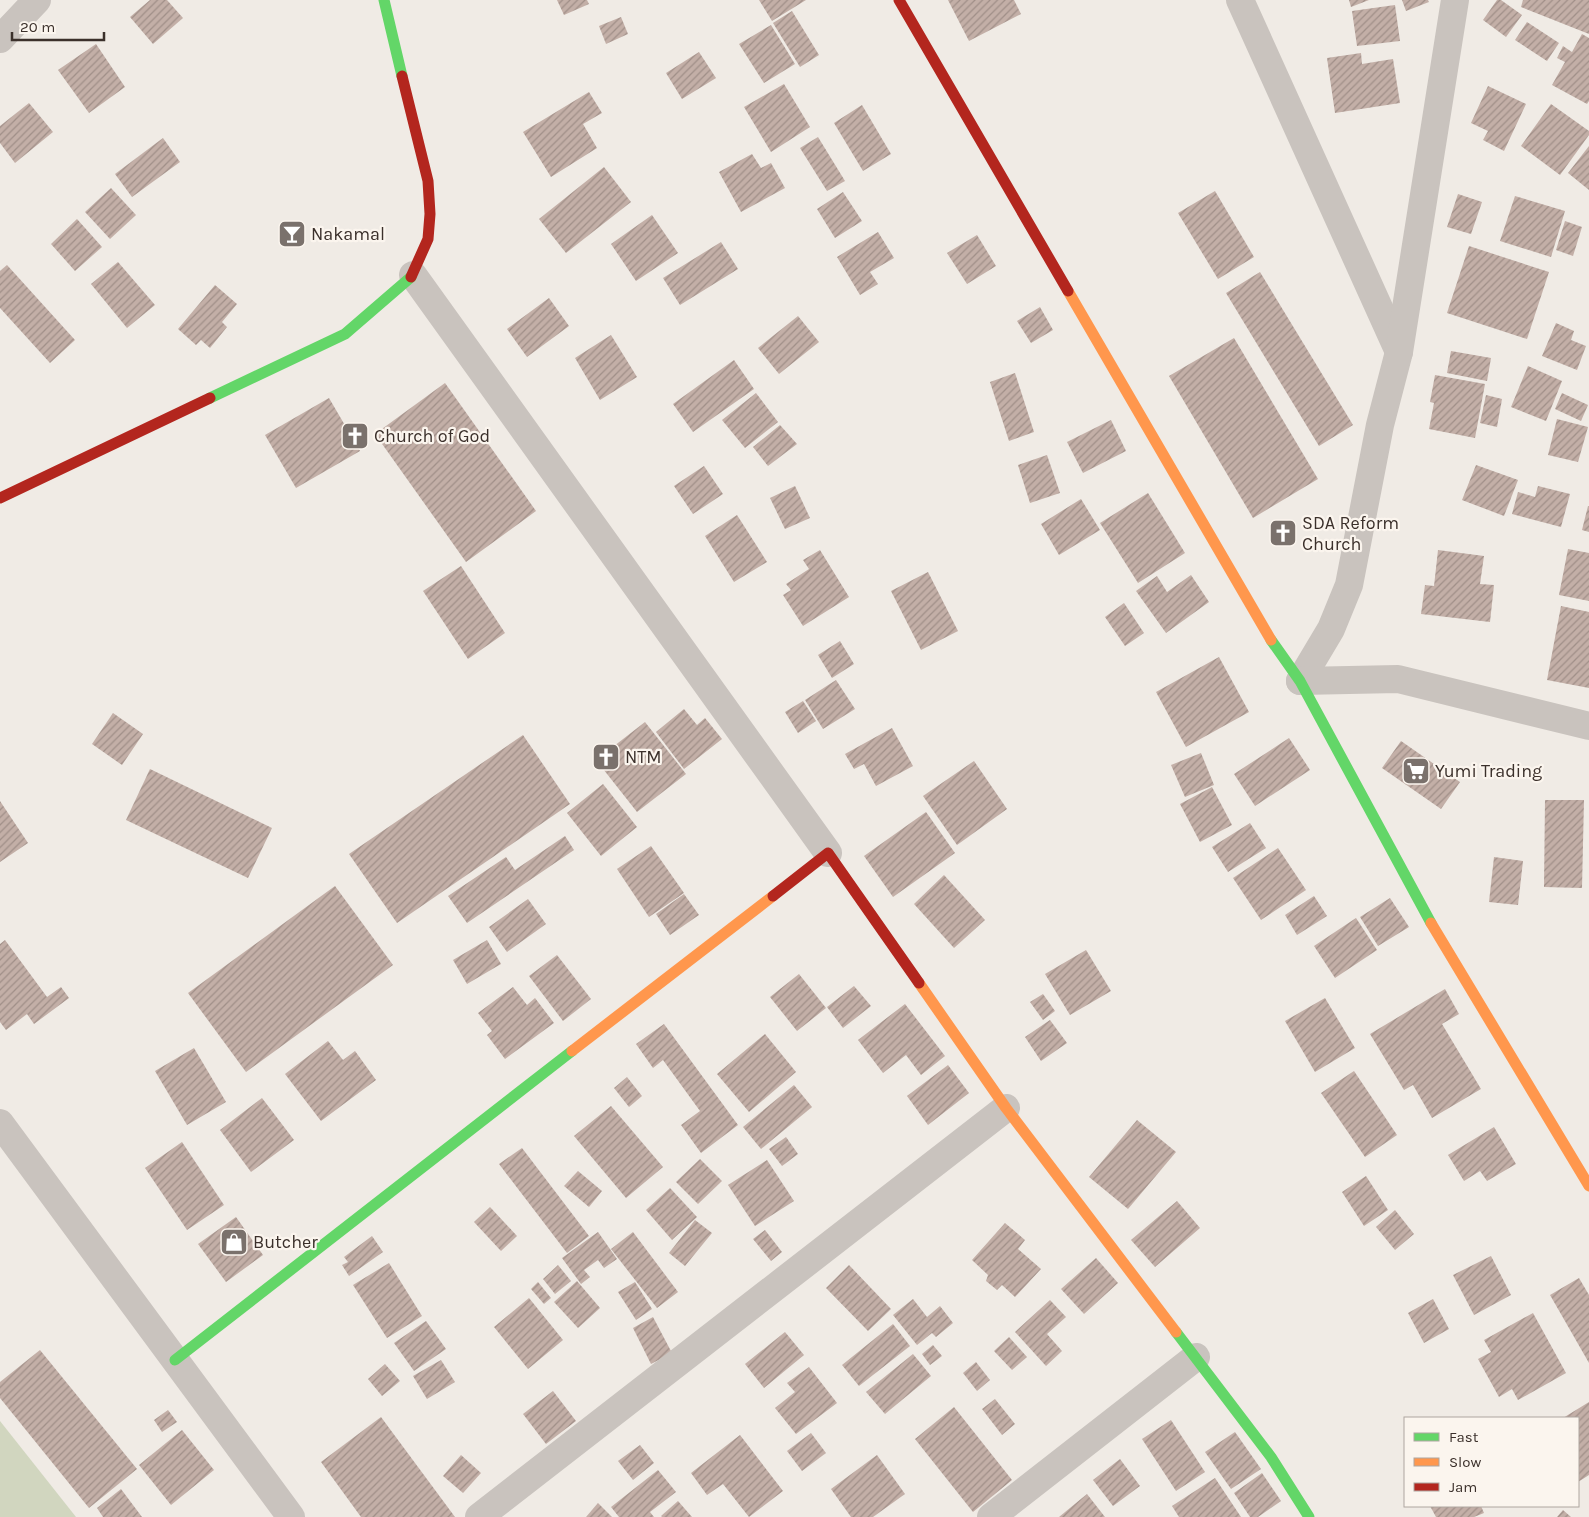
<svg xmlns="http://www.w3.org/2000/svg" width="1589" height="1517" viewBox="0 0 1589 1517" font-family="Karla,sans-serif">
<defs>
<pattern id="building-hatch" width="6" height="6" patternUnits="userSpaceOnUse" patternTransform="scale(1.25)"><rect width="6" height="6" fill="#c3afa7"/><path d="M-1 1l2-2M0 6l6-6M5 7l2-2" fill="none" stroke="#a08f88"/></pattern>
</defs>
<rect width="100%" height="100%" fill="#f0ebe5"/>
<polygon fill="#d1d6bf" points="0,1421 76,1517 0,1517"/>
<g fill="url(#building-hatch)">
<polygon points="150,0 167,0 183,18 153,44 130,17"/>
<polygon points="557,0 587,0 589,4 564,15"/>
<polygon points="759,0 806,0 772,21"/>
<polygon points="948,0 1014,0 1021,14 969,41"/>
<polygon points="1349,0 1369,0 1351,7"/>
<polygon points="1402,0 1428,0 1429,2 1406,11"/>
<polygon points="1497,0 1501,0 1522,15 1506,37 1483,20"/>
<polygon points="1523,0 1589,0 1589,34 1521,7"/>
<polygon points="1395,5 1400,41 1357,46 1352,11"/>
<polygon points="792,11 819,55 800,67 773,23"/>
<polygon points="621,17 628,34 606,44 599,26"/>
<polygon points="1527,22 1559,43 1547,61 1515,40"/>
<polygon points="771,25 795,64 764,83 739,44"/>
<polygon points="1582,34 1589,38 1589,101 1587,104 1552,85 1565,62 1557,58 1563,46 1572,52"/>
<polygon points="96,44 125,87 89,113 58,70"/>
<polygon points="699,52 716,78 682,99 666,73"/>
<polygon points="1361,53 1362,64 1393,59 1400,103 1335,113 1327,58"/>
<polygon points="784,84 810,127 771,152 744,107"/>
<polygon points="1488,86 1526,104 1504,151 1483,140 1488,131 1471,123"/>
<polygon points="589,92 602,113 583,124 597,148 551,177 523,132"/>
<polygon points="29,103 53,132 15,163 0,143 0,126"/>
<polygon points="1551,104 1589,131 1589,135 1560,175 1521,146"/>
<polygon points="862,105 891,154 863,171 834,123"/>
<polygon points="818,137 845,181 827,191 800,148"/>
<polygon points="163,138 180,162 132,197 115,174"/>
<polygon points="1589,146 1589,190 1568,173"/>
<polygon points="752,154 761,168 771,163 785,188 741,212 719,172"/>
<polygon points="604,167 631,202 566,253 539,219"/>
<polygon points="111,188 136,215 110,239 85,212"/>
<polygon points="1215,191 1254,257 1218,279 1178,213"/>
<polygon points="843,192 862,221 835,238 817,209"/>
<polygon points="1458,194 1482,202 1471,234 1447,227"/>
<polygon points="1515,196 1565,211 1551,257 1500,241"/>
<polygon points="652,215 678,253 636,281 611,244"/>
<polygon points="77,219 102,247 75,271 51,244"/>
<polygon points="1565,221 1582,227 1573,256 1556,250"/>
<polygon points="878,232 894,258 870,272 878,284 860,295 837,257"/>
<polygon points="977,235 996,266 967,284 947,253"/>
<polygon points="721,242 738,269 680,305 663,278"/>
<polygon points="1469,246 1549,272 1527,339 1447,313"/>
<polygon points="118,262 155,305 127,328 91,284"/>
<polygon points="7,265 75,340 50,363 0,308 0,271"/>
<polygon points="1260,272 1353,425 1319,446 1226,293"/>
<polygon points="215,285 237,304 222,322 227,327 210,348 201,340 196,345 178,329"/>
<polygon points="549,298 569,326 527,357 507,329"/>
<polygon points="1040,307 1053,330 1031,343 1017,321"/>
<polygon points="798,316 819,342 779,374 758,348"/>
<polygon points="1556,323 1574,331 1571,340 1586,346 1577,370 1542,356"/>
<polygon points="611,335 637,377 600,400 575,358"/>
<polygon points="1234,338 1318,479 1253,518 1169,376"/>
<polygon points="1451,351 1491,358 1487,381 1447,373"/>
<polygon points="734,360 754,389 693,432 673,404"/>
<polygon points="1528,366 1562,381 1546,421 1511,407"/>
<polygon points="1015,373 1034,432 1009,441 990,382"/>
<polygon points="1435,375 1485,384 1475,438 1429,429 1434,403 1430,402"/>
<polygon points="445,383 536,511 466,562 375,434"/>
<polygon points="756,393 778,422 745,448 722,420"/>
<polygon points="1562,393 1588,405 1581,421 1555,409"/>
<polygon points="1486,395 1502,399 1497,427 1480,423"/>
<polygon points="329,398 360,451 296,488 265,435"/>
<polygon points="1557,419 1588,427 1578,462 1548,455"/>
<polygon points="1111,420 1126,451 1083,473 1067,442"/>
<polygon points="780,425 797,444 768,466 753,447"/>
<polygon points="1047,455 1060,493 1030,503 1018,465"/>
<polygon points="1476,465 1518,480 1504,516 1462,500"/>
<polygon points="704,466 723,494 693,514 674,486"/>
<polygon points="795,486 810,518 785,529 770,498"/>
<polygon points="1538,486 1570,494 1561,527 1512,514 1518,492 1535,497"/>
<polygon points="1148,493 1185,553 1138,583 1100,523"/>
<polygon points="1081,499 1100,530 1059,555 1041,524"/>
<polygon points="1588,506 1589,506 1589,532 1582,530"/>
<polygon points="737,515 767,562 734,582 705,536"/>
<polygon points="1568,549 1589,553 1589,601 1559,595"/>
<polygon points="820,550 849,597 803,626 783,595 791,590 786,584 809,569 803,560"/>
<polygon points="1438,550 1484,556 1480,584 1494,585 1490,622 1421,614 1425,585 1434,586"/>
<polygon points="461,566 505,633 468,659 423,591"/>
<polygon points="928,572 958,631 921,650 891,591"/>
<polygon points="1191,575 1209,602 1166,633 1136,591 1157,576 1167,592"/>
<polygon points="1124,603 1144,633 1125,646 1105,617"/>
<polygon points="1561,606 1589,612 1589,688 1547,680"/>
<polygon points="840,641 854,664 832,678 818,655"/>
<polygon points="1219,657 1249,712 1186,747 1156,692"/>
<polygon points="836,680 855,709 823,729 805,700"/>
<polygon points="803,701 816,721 798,733 785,712"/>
<polygon points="684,709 697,725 705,718 722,739 684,769 656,732"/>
<polygon points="113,713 143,734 122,765 92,744"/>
<polygon points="645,722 686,774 637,812 596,760"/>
<polygon points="892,728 913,766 876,786 864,764 854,769 845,754"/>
<polygon points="523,735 570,804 397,923 349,854"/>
<polygon points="1289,738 1310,770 1255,806 1234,774"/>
<polygon points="1401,741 1460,782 1441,809 1382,768"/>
<polygon points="1201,753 1214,785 1185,797 1171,765"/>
<polygon points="974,761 1007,809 957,845 923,796"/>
<polygon points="150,769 272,828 248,878 126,820"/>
<polygon points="603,784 637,827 601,856 567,813"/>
<polygon points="1212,787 1232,825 1200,842 1180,804"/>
<polygon points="1545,800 1584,800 1582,888 1544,887"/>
<polygon points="0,801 28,843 0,862"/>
<polygon points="926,812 955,853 893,897 864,856"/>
<polygon points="1250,823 1266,848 1228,872 1212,847"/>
<polygon points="565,836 574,850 467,923 448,896 506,857 515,870"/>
<polygon points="651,846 684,893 649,917 617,869"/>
<polygon points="1278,848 1306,890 1261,920 1233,878"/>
<polygon points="1494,857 1523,861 1518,905 1489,902"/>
<polygon points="944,875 985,920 954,948 914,904"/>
<polygon points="335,886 393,965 246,1072 188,993"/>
<polygon points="684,894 699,915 670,935 656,914"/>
<polygon points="1314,896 1327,916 1297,935 1285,915"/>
<polygon points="1390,898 1409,927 1378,946 1360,917"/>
<polygon points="528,899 546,924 507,952 489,927"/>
<polygon points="1356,918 1377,950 1335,978 1314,946"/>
<polygon points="5,940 47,997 61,987 69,998 34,1024 27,1014 6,1030 0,1022 0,944"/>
<polygon points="487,940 501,964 467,984 453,960"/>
<polygon points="1086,950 1111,991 1070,1015 1045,974"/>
<polygon points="557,955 591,999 563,1021 529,976"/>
<polygon points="799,974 826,1008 797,1031 770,997"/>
<polygon points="854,986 871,1006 843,1028 827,1007"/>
<polygon points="513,987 527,1005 535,998 554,1023 505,1059 487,1035 492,1031 478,1013"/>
<polygon points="1445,989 1459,1014 1442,1024 1481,1089 1432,1118 1413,1085 1404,1090 1370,1034"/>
<polygon points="1043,994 1055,1011 1043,1020 1030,1002"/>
<polygon points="1325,998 1355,1048 1315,1072 1285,1021"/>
<polygon points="905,1004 945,1056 921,1075 906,1055 883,1073 858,1040"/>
<polygon points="1050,1020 1067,1043 1041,1061 1025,1037"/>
<polygon points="664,1024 738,1125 701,1153 681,1125 700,1111 663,1060 653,1068 636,1044"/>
<polygon points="765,1034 796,1072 749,1112 717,1074"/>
<polygon points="328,1041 343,1060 355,1051 376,1080 321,1121 285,1074"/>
<polygon points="194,1048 226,1102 187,1125 155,1071"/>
<polygon points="948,1065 969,1093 928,1125 907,1096"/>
<polygon points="1354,1071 1397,1135 1365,1157 1321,1093"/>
<polygon points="627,1077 642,1096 629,1107 614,1088"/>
<polygon points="794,1085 812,1107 761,1149 743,1127"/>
<polygon points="262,1098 294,1140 251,1172 220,1130"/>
<polygon points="611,1106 663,1167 626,1198 574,1136"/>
<polygon points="1137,1120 1176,1152 1128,1209 1089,1177"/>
<polygon points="1494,1127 1516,1164 1487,1181 1480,1171 1464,1181 1448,1155"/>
<polygon points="786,1137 798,1154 782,1166 769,1149"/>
<polygon points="182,1142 224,1205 187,1230 145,1168"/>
<polygon points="522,1148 589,1236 567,1253 499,1164"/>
<polygon points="700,1159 722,1181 698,1204 676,1182"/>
<polygon points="767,1160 794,1201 755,1226 728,1185"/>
<polygon points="578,1171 602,1191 589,1207 564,1186"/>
<polygon points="1366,1176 1388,1210 1364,1226 1342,1192"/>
<polygon points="670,1188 697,1217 672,1240 646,1210"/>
<polygon points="1177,1201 1200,1228 1155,1267 1131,1240"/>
<polygon points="490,1207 517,1236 501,1251 474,1222"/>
<polygon points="1395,1210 1414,1234 1395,1250 1376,1227"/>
<polygon points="236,1217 263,1255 226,1282 198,1244"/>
<polygon points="695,1220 712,1233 685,1266 669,1253"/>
<polygon points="1005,1223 1025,1240 1018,1249 1041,1269 1015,1297 1002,1285 997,1290 986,1281 988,1275 972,1260"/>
<polygon points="765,1230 782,1252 771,1261 753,1239"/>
<polygon points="598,1232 617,1259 604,1268 598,1260 584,1270 590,1277 581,1284 562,1258"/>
<polygon points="633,1232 678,1292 657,1308 611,1249"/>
<polygon points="372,1236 383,1252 349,1276 342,1265 348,1262 344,1257"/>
<polygon points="1491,1256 1511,1295 1474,1315 1453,1275"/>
<polygon points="1096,1258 1118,1283 1084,1314 1061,1289"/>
<polygon points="389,1263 422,1316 387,1338 353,1285"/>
<polygon points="558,1265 571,1281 555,1294 543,1279"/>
<polygon points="849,1265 891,1309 868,1331 826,1288"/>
<polygon points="1579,1278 1589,1295 1589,1363 1550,1295"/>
<polygon points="577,1281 600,1308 578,1328 554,1302"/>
<polygon points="538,1282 551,1298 544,1304 531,1289"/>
<polygon points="635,1282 652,1309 636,1320 618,1292"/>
<polygon points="529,1298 563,1340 528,1369 494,1327"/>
<polygon points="913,1299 927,1317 940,1306 953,1323 936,1337 932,1333 917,1345 893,1315"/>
<polygon points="1433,1299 1449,1329 1424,1343 1408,1313"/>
<polygon points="1050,1300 1066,1317 1047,1334 1062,1351 1046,1366 1015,1332"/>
<polygon points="1533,1313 1566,1373 1518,1400 1512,1389 1499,1397 1478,1359 1491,1352 1484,1340"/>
<polygon points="653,1317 672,1353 651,1364 633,1328"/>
<polygon points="426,1321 446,1349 414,1371 394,1343"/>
<polygon points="893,1324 910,1346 859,1386 842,1365"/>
<polygon points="785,1332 804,1355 764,1388 745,1364"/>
<polygon points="1009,1337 1027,1357 1012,1370 994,1351"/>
<polygon points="933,1345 942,1356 930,1365 922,1354"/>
<polygon points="40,1350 137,1469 89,1508 0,1398 0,1382"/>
<polygon points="913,1354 931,1376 885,1414 866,1392"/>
<polygon points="441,1360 455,1382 427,1399 413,1376"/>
<polygon points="976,1362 990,1380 977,1391 963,1373"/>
<polygon points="385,1364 400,1381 382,1396 368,1379"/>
<polygon points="809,1367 837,1403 796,1434 775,1408 795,1392 787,1383"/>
<polygon points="553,1391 576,1421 546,1444 523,1414"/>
<polygon points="995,1399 1015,1424 1002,1435 982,1409"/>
<polygon points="1589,1402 1589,1475 1578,1482 1578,1418 1563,1418"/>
<polygon points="954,1407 1012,1480 973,1512 915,1439"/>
<polygon points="168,1410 177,1422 162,1432 154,1420"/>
<polygon points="381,1417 455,1517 361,1517 321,1462"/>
<polygon points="1171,1420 1205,1472 1176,1491 1142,1439"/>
<polygon points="182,1430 214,1470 171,1505 139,1465"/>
<polygon points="1235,1432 1261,1469 1231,1489 1205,1452"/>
<polygon points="811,1433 826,1453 802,1471 787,1451"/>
<polygon points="740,1435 783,1491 749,1517 723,1484 707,1495 691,1473"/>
<polygon points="640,1445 654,1463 633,1480 618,1461"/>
<polygon points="461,1455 481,1473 463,1493 443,1476"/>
<polygon points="877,1455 905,1494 873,1517 851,1517 831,1489"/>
<polygon points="1120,1459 1140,1486 1113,1506 1093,1480"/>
<polygon points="658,1470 676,1492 650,1512 654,1517 619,1517 611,1507"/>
<polygon points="1262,1473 1281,1501 1258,1517 1250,1517 1234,1493"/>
<polygon points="1215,1478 1241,1517 1179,1517 1172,1506"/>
<polygon points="121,1489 142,1517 103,1517 97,1508"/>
<polygon points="1087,1494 1105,1517 1059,1517"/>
<polygon points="678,1501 692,1517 662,1517 661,1516"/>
<polygon points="598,1503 612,1517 586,1517"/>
<polygon points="1430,1506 1481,1506 1484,1513 1474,1517 1436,1517"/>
<polygon points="1563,1510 1571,1517 1557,1517"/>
</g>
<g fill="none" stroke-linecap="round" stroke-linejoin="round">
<g stroke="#c9c3be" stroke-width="28">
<polyline points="1240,0 1399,352"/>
<polyline points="0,39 37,0"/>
<polyline points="413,275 828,853"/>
<polyline points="1300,681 1331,629 1349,585 1380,425 1399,352 1455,0"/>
<polyline points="1300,681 1398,679 1589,726"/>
<polyline points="0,1123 291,1517"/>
<polyline points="479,1517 1006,1108"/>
<polyline points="991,1517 1196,1357"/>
</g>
<g stroke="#63d668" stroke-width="11">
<polyline points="384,0 402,76"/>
<polyline points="210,398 345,334 411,277"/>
<polyline points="1271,640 1300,681 1431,923"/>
<polyline points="1176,1332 1271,1457 1309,1517"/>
<polyline points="175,1360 572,1051"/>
</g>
<g stroke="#ff974d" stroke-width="11">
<polyline points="1068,291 1271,640"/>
<polyline points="1431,923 1589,1186"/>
<polyline points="919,983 1006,1108 1176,1332"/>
<polyline points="572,1051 773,896"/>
</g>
<g stroke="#b3261e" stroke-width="11">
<polyline points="899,0 1068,291"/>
<polyline points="402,76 428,181 430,214 428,239 411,277"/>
<polyline points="0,498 210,398"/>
<polyline points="773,896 828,853 919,983"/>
</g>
</g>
<defs>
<g id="bar-square" transform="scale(1.4375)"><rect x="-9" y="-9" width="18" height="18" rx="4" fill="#7a716c" stroke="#fbf5ee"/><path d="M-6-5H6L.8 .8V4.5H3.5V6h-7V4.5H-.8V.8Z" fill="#fff"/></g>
<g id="church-square" transform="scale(1.4375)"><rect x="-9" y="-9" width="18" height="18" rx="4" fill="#7a716c" stroke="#fbf5ee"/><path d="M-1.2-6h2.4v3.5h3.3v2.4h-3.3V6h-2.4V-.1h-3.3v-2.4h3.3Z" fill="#fff"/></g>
<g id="supermarket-square" transform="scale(1.4375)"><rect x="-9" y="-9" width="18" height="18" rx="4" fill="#7a716c" stroke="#fbf5ee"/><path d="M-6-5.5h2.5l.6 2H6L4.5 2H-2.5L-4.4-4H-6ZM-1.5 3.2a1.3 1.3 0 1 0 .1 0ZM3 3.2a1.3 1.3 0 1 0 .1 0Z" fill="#fff"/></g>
<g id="shop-square" transform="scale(1.4375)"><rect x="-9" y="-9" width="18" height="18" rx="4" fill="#7a716c" stroke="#fbf5ee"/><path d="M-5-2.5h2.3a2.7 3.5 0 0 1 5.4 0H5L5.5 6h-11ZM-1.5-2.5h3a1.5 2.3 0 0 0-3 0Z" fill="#fff"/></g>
</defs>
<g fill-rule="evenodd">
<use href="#bar-square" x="292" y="234"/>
<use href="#church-square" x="355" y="436"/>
<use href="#church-square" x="1283" y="533"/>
<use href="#church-square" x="606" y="757"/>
<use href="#supermarket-square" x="1416" y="771"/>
<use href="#shop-square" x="234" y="1242"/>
</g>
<g text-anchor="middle" stroke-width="4.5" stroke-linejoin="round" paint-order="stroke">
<g font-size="18" fill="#3b302b" stroke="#fbf5ee" text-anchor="start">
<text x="311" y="240">Nakamal</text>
<text x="374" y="442">Church of God</text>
<text x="1302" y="529">SDA Reform<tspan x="1302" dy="21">Church</tspan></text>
<text x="625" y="763">NTM</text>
<text x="1435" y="777">Yumi Trading</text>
<text x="253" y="1248">Butcher</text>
</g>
</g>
<rect x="1404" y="1417" width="175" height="90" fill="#fbf5ee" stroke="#aea6a0"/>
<rect x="1414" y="1433" width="25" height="8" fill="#63d668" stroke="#aea6a0"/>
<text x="1449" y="1442" font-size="15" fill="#3b302b">Fast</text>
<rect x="1414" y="1458" width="25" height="8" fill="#ff974d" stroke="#aea6a0"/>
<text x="1449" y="1467" font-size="15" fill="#3b302b">Slow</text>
<rect x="1414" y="1483" width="25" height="8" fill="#b3261e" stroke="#aea6a0"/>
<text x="1449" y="1492" font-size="15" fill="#3b302b">Jam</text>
<path d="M12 32v8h92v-8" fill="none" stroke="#3b302b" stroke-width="2.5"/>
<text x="20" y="32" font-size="15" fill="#3b302b" stroke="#fbf5ee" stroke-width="4" paint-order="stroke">20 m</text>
</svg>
